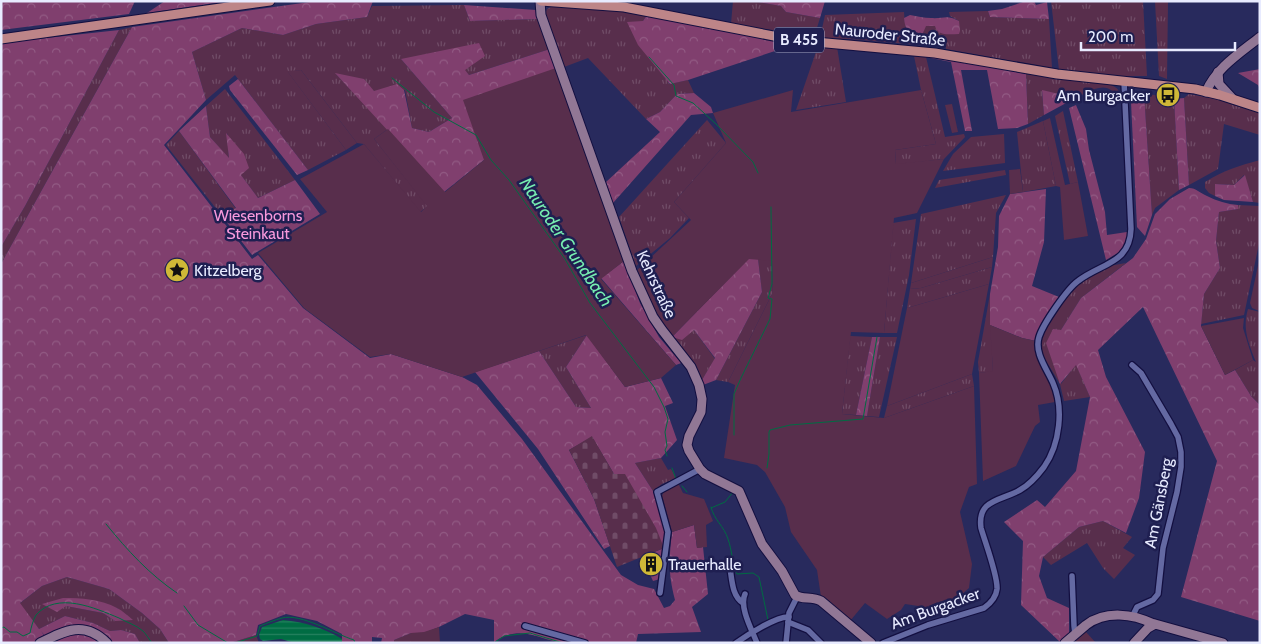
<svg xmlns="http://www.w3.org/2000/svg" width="1261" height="644" viewBox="0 0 1261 644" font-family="Cabin,sans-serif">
<defs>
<pattern id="grass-tufts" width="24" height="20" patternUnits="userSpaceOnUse" patternTransform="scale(1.25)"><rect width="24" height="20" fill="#582e4c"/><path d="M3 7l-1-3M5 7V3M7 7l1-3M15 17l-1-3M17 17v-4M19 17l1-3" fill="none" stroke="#704c67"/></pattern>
<pattern id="forest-crowns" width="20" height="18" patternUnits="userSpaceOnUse" patternTransform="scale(1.25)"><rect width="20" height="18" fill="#803f6e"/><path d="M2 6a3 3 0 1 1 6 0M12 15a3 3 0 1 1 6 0" fill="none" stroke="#925b84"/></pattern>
<pattern id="cemetery-stones" width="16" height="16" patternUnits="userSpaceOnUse" patternTransform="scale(1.25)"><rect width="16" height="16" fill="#582e4c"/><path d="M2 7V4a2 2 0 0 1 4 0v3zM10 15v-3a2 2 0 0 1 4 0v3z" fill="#704c67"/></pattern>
<pattern id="water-rules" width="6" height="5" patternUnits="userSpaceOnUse" patternTransform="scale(1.25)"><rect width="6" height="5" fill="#006c43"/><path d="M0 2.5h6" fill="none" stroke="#25815f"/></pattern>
</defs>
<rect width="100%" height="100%" fill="#282a5d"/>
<g fill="url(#grass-tufts)" fill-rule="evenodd">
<polygon points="733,1 752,1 781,6 786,12 820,18 815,34 780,31 731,24"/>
<polygon points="1051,1 1143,1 1147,76 1115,76 1059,70"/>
<polygon points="1155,1 1168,1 1167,79 1159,76"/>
<polygon points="464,5 470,21 539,19 550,49 469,75 465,71 401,59 452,118 429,132 412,128 405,90 374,91 336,74 388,129 374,139 428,206 420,212 364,144 357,143 301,70 288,72 346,150 308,170 235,75 206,100 192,52 242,28 283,35 316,24 367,17 372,6"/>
<polygon points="553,6 624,11 647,15 643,21 669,84 688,80 694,93 677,94 660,112 646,119 588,58 564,67 545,14 547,9"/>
<path d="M988 11 990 17 1049 19 1052 68 946 49 945 44 931 43V46L850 39 820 38 825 15 904 12C905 27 905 36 923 33L925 26H935L959 21 950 16 949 12Z"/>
<polygon points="132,27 1,264 1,247 25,206 119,30"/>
<polygon points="818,46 837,47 846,102 796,110"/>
<polygon points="914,56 926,57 945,137 964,134 965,137 944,159 896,165 895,150 936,144 921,90"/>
<path d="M1026 74 1111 85C1120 89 1121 93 1121 103L1118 102C1110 74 1086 94 1068 102L1059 94 1042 91 1044 115 1028 124Z"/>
<polygon points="225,89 295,180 258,198 240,174 227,133 229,159 210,137 206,106"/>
<polygon points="1144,93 1174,99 1179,190 1155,208 1152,215"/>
<polygon points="1189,94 1227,101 1260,112 1260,135 1224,124 1218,169 1189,185 1184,98"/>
<polygon points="1063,111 1078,182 1070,184 1055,116"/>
<polygon points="707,120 726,143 674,202 689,218 670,238 636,266 619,217"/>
<polygon points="1043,121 1056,186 1023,192 1017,132"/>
<polygon points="179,131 236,209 222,216 166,145"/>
<polygon points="1004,134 1005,163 943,171 953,154 971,137"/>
<path d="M1260 160V203L1253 202 1244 175 1234 185 1216 184 1215 196 1209 193 1205 188V182C1225 170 1238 166 1260 160Z"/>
<polygon points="1005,170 1006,175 935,188 939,180"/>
<polygon points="1006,195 996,213 993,257 911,283 921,214"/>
<polygon points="1238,205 1260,206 1260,239 1244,315 1201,324 1204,294 1220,268 1216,241 1219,212 1238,209"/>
<polygon points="916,219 909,275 897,333 884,333 893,223"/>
<polygon points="758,259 773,260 772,294 728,382 716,380 762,292"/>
<polygon points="1126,263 1081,298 1061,330 1061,384 1076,364 1090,397 1064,401 1060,384 1045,359 1041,350 1041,341 1045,331 1070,292 1077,285 1109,266"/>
<polygon points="992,267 989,284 907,308 910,289 921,288"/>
<polygon points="990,294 993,372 979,373 978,362"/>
<path d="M1248 309 1260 312V405L1251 396 1235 370 1253 360 1256 362C1249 344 1242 329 1248 309Z"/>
<polygon points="694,330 715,359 702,380 689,356 672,337"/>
<polygon points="587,335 566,367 591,408 576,407 539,351"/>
<polygon points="850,336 872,337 856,415 842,414"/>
<polygon points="880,337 897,337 879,417 867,416"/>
<polygon points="972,374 974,386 884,418 887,406"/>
<polygon points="661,458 668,470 671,469 676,478 662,484 653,491 635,463"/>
<polygon points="1103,521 1132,537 1123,548 1135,555 1114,579 1103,568 1087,543 1051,565 1043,557 1079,527"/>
<path d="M67 577 109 589 142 613 160 629 169 643H140L135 634 121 630 110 631 93 623 65 616 39 629 19 604 42 586ZM66 606 118 608 115 621 103 613Z"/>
<polygon points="411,633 411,643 394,643 394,640"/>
<polygon points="256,635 259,643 230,643"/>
</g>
<g fill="url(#forest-crowns)">
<polygon points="1,1 135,1 129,14 1,30"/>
<polygon points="165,1 229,1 147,13"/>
<path d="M317 1H373L367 17 316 24 283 35 242 28 192 52 206 100 164 145 252 259 258 255 303 308 370 358 391 354 462 377 477 385 522 439 621 575 638 585 654 589 664 608 670 606 675 600C668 573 669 560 672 532L694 525 697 548 703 547 708 594 692 607 701 632 638 634 636 643C613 643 588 644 565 643 539 640 520 623 494 642V620L465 614 439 627 424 633H411L394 640V643H381L382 638 372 637V643H342V634L317 621 286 614 258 625 256 635 230 643H169L160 629 142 613 109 589 67 577 42 586 20 603 39 629 65 616 93 623 110 631 121 630 135 634 140 643H110L99 632 45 636 41 631 45 637 34 643H1V264L132 27Z"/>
<polygon points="752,1 825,1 820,18 786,12 781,6"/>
<polygon points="1026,1 1034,1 1036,5 1047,2 1049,19 990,17 988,11 1002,9"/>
<polygon points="464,5 536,10 539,19 470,21"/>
<polygon points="647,15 749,36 804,46 802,50 781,49 688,80 670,84 638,45 627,22 643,21"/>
<path d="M910 15C917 16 924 18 931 18 944 19 946 14 959 21L960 31 959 34C950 34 938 37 935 26H926L923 33C910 35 905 31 904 18Z"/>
<polygon points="119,30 25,206 1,247 1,43"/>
<polygon points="479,43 485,56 465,70 469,75 550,49 556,68 484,160 444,192 335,73 364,79 374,91 397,84 404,90 412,128 429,132 452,118 401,59"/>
<polygon points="926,57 952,59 1026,74 1028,124 1017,128 998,129 987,70 961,70 972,131 965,131 951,62"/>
<polygon points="1260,69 1260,89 1258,85 1238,73"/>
<polygon points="238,79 308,170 297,175 230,90 229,86"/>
<polygon points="1042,90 1059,94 1068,102 1044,115"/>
<polygon points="1133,92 1144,93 1152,215 1145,236 1137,227 1131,102"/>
<polygon points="694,93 711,107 713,113 691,115 613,203 606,182 660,132 646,119 660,112 677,94"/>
<polygon points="1184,98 1189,185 1179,190 1174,99"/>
<polygon points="1076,105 1086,129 1089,150 1105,212 1107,235 1127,232 1127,245 1121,251 1106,260 1069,108"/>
<polygon points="206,106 210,137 229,158 226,133 244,154 249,168 241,175 258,198 295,180 320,214 252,255 222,216 236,208 179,131"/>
<polygon points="1245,175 1253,202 1224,200 1215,196 1215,184 1234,185"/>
<path d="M1189 188C1196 188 1200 193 1207 196 1217 201 1227 204 1238 205V209L1219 212 1216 241 1220 268 1204 294 1201 326 1225 375 1235 370 1251 396 1260 405V621L1181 597 1217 461 1143 307 1098 350 1106 377 1145 452 1139 498 1126 533 1103 521 1079 527 1043 557 1039 576 1047 598 1069 608V635L1060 642 1021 605 1023 541 1004 522 1037 500 1045 507 1076 471 1090 397 1076 365 1060 384 1046 343 1053 329 1061 330 1081 298 1133 258 1146 239 1155 214 1170 199Z"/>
<polygon points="1046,189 1044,242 1032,286 1059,297 1043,324 1036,341 1022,338 990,325 990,294 998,247 999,216 1010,194"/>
<polygon points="749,258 758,259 762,292 716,380 703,385 702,380 715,358 694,330 682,340 672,337"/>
<polygon points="624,261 640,303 659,337 681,363 676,365 601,278"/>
<polygon points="587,335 625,387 661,378 673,403 665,406 677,440 661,458 635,463 653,491 667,532 660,579 653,581 642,557 664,548 614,474 592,437 569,450 594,499 610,546 604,549 538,449 475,372 539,351 576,407 591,408 566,367"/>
<polygon points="872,337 880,337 867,416 856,415"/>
<path d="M63 598C81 598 101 599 117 608 123 611 128 616 133 620L115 621 103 613 66 606 57 612 42 604Z"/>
<polygon points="81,633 89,634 102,643 45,643 57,637"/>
</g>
<polygon fill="url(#cemetery-stones)" points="592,436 614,474 625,474 656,528 664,548 617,567 594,499 569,450"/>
<g fill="#582e4c">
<polygon points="556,68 624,261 601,279 676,365 661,378 625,387 586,335 462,377 391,354 370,357 304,308 258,253 327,212 300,179 364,144 421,212 427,206 374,139 388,129 445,192 484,160 463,100"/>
<polygon points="301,70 357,143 346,150 287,71"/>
<polygon points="793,90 791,112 921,90 936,144 895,150 896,164 944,159 917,213 894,218 884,333 851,332 842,414 884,418 974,386 977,484 969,487 960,512 972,564 969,588 959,597 950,601 947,605 941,606 924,611 918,606 905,604 901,610 887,619 865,603 850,621 821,597 817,570 791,532 785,507 765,472 757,465 724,458 735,385 728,382 772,294 773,261 749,259 672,337 653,308 635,272 691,220 674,202 726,143 713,113"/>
<polygon points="952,104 958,132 952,133 945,105"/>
<polygon points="1050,118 1065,185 1078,182 1088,236 1064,240 1060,187 1056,186 1043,121"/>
<polygon points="1020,169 1023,192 1010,194 1009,170"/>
<polygon points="1260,256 1260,311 1259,311 1252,308 1250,303"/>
<polygon points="993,257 992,267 921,288 910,289 911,283"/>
<polygon points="989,284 972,374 887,406 907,308"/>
<polygon points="1244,318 1243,328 1253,360 1225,375 1201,326"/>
<polygon points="990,325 1022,338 1036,341 1053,388 1055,402 1038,405 1040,422 1035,426 1016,466 983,481 979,373 993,371"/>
<polygon points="678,483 683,493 704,499 713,521 706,525 707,547 697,548 694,525 672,532 662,496 664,491"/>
<polygon points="439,627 440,643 411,643 411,633 424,632"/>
<polygon points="1086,632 1096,643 1073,643"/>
</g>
<path fill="url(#water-rules)" d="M283 620C305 622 324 628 342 639V643H295L281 639 263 641 260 639 259 635 262 627Z"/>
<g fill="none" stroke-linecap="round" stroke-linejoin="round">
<g stroke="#006c43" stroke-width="1">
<polyline points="649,57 674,85 676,96 693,103 716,124 753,162 758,173"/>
<polyline points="392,78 434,112 476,135 491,160 509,180 565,259 590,303 654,387 664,407 668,419 665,432 667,446 665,450 667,456"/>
<polyline points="734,435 734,394 741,378 770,319 772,299 768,298 772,284 771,207"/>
<polyline points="672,468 676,479"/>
<polyline points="767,468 769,454 769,432 770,430 790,425 863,419 877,337"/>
<polyline points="682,486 687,492"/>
<path d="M711 507C714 520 724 526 728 539 732 550 732 563 737 574L753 573 759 577 768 620"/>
<polyline points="711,508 725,502 733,492"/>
<path d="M106 524C128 551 149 574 177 593"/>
<polyline points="184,606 198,625 228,643"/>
<path d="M1 628 4 627 10 632H17L23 636 30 633C31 628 33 620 36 615 57 591 95 608 119 618 126 622 136 625 143 631 146 634 149 639 152 643"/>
<path d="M235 643 257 636 260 626C267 623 275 620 282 618 301 613 335 634 354 640L355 643"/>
<polyline points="494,643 504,636 530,633 563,643"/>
</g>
<g stroke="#130f40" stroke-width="8">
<g id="street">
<polyline points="1132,365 1141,373 1171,424 1178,437 1181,452 1181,467 1177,492 1163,548 1158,594 1153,600 1137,607 1132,617"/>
<path d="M730 568C732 580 732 596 743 603"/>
<polyline points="1072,576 1074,626 1075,634"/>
<polyline points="660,593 668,532 657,492 700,469"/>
<path d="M745 594C739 607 752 630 757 643"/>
<polyline points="788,622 808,630 821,643"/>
<polyline points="525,626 585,643"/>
<path d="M736 643C747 635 777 616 789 617"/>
<polyline points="786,643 789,613 797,597"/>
<path d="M883 643 928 625 984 608C991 603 996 598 997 589 998 576 985 542 981 528 977 499 1001 501 1020 490 1029 485 1038 475 1044 467 1060 444 1064 408 1053 383 1047 369 1034 353 1039 337 1043 324 1067 289 1078 281 1101 263 1130 264 1131 229L1124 81"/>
</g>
</g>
<g stroke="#130f40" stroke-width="11">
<g id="secondary">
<path d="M540 1 541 15 632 271 653 317 662 330 691 367 699 385 702 399 701 412 689 436 687 445 689 451 700 469 705 474 739 491 762 544 782 571 795 595C802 600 812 596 821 601L871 643"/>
<polyline points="1218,72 1219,84 1232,98"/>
<path d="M1206 92C1216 68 1240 53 1260 37"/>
<path d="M40 643C64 631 84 620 107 643"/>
<path d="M1065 643C1072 637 1079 631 1086 625 1106 610 1133 614 1154 624"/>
<polyline points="1134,643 1148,628 1155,624 1223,643"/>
</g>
</g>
<g stroke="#130f40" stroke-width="11">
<g id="primary">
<polyline points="541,1 624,7 794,40 935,53 1057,74 1195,89 1220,95 1260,108"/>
<polyline points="1,39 270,1"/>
</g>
</g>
<use href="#street" stroke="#6469a2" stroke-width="5.5"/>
<use href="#secondary" stroke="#917795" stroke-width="9"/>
<use href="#primary" stroke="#bd8588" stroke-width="9"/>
</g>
<defs>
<g id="bus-disc" transform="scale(1.25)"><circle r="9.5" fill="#cfb837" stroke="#1f1f51"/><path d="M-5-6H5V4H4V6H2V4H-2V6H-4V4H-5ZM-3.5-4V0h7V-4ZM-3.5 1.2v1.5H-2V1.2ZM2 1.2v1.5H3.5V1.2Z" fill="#111"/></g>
<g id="sight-disc" transform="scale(1.25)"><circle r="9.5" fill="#cfb837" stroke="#1f1f51"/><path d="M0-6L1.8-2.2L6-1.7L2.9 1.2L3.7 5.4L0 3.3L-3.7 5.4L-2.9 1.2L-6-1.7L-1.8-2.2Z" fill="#111"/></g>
<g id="building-disc" transform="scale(1.25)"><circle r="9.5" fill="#cfb837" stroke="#1f1f51"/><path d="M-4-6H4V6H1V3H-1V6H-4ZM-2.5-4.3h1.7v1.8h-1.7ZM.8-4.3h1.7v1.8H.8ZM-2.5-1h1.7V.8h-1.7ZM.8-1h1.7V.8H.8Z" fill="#111"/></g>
</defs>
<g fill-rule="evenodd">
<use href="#bus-disc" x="1168" y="95"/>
<use href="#sight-disc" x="177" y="270"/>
<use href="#building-disc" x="651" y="564"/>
</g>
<g text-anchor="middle" stroke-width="5" stroke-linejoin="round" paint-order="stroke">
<rect fill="#1f1f51" stroke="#acaecb" stroke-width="1" x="774" y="27.5" width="50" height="25" rx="4"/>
<g font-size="15" font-weight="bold" fill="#e8ebff">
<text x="799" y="45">B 455</text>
</g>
<g font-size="16" fill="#e8ebff" stroke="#1f1f51">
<text transform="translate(890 34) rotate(6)" y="6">Nauroder Straße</text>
<text transform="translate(657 284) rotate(65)" y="6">Kehrstraße</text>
<text transform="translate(1158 503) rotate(-79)" y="6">Am Gänsberg</text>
<text transform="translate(935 608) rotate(-20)" y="6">Am Burgacker</text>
</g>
<g font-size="16" fill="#e8ebff" stroke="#1f1f51" text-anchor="start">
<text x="1150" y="101" text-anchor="end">Am Burgacker</text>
<text x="194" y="276">Kitzelberg</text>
<text x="668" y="570">Trauerhalle</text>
</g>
<g font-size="16" fill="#f899dc" stroke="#1f1f51">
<text x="258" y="221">Wiesenborns<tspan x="258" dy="18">Steinkaut</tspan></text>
</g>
<g font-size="18" font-style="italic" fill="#77edb0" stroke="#1f1f51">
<text transform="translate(566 242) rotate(56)" y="6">Nauroder Grundbach</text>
</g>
</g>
<rect width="1261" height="644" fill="none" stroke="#e8ebff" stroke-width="5"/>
<path d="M1081 42v8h154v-8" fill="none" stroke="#e8ebff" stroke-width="2.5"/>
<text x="1088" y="42" font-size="15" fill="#e8ebff" stroke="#1f1f51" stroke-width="4" paint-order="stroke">200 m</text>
</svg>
